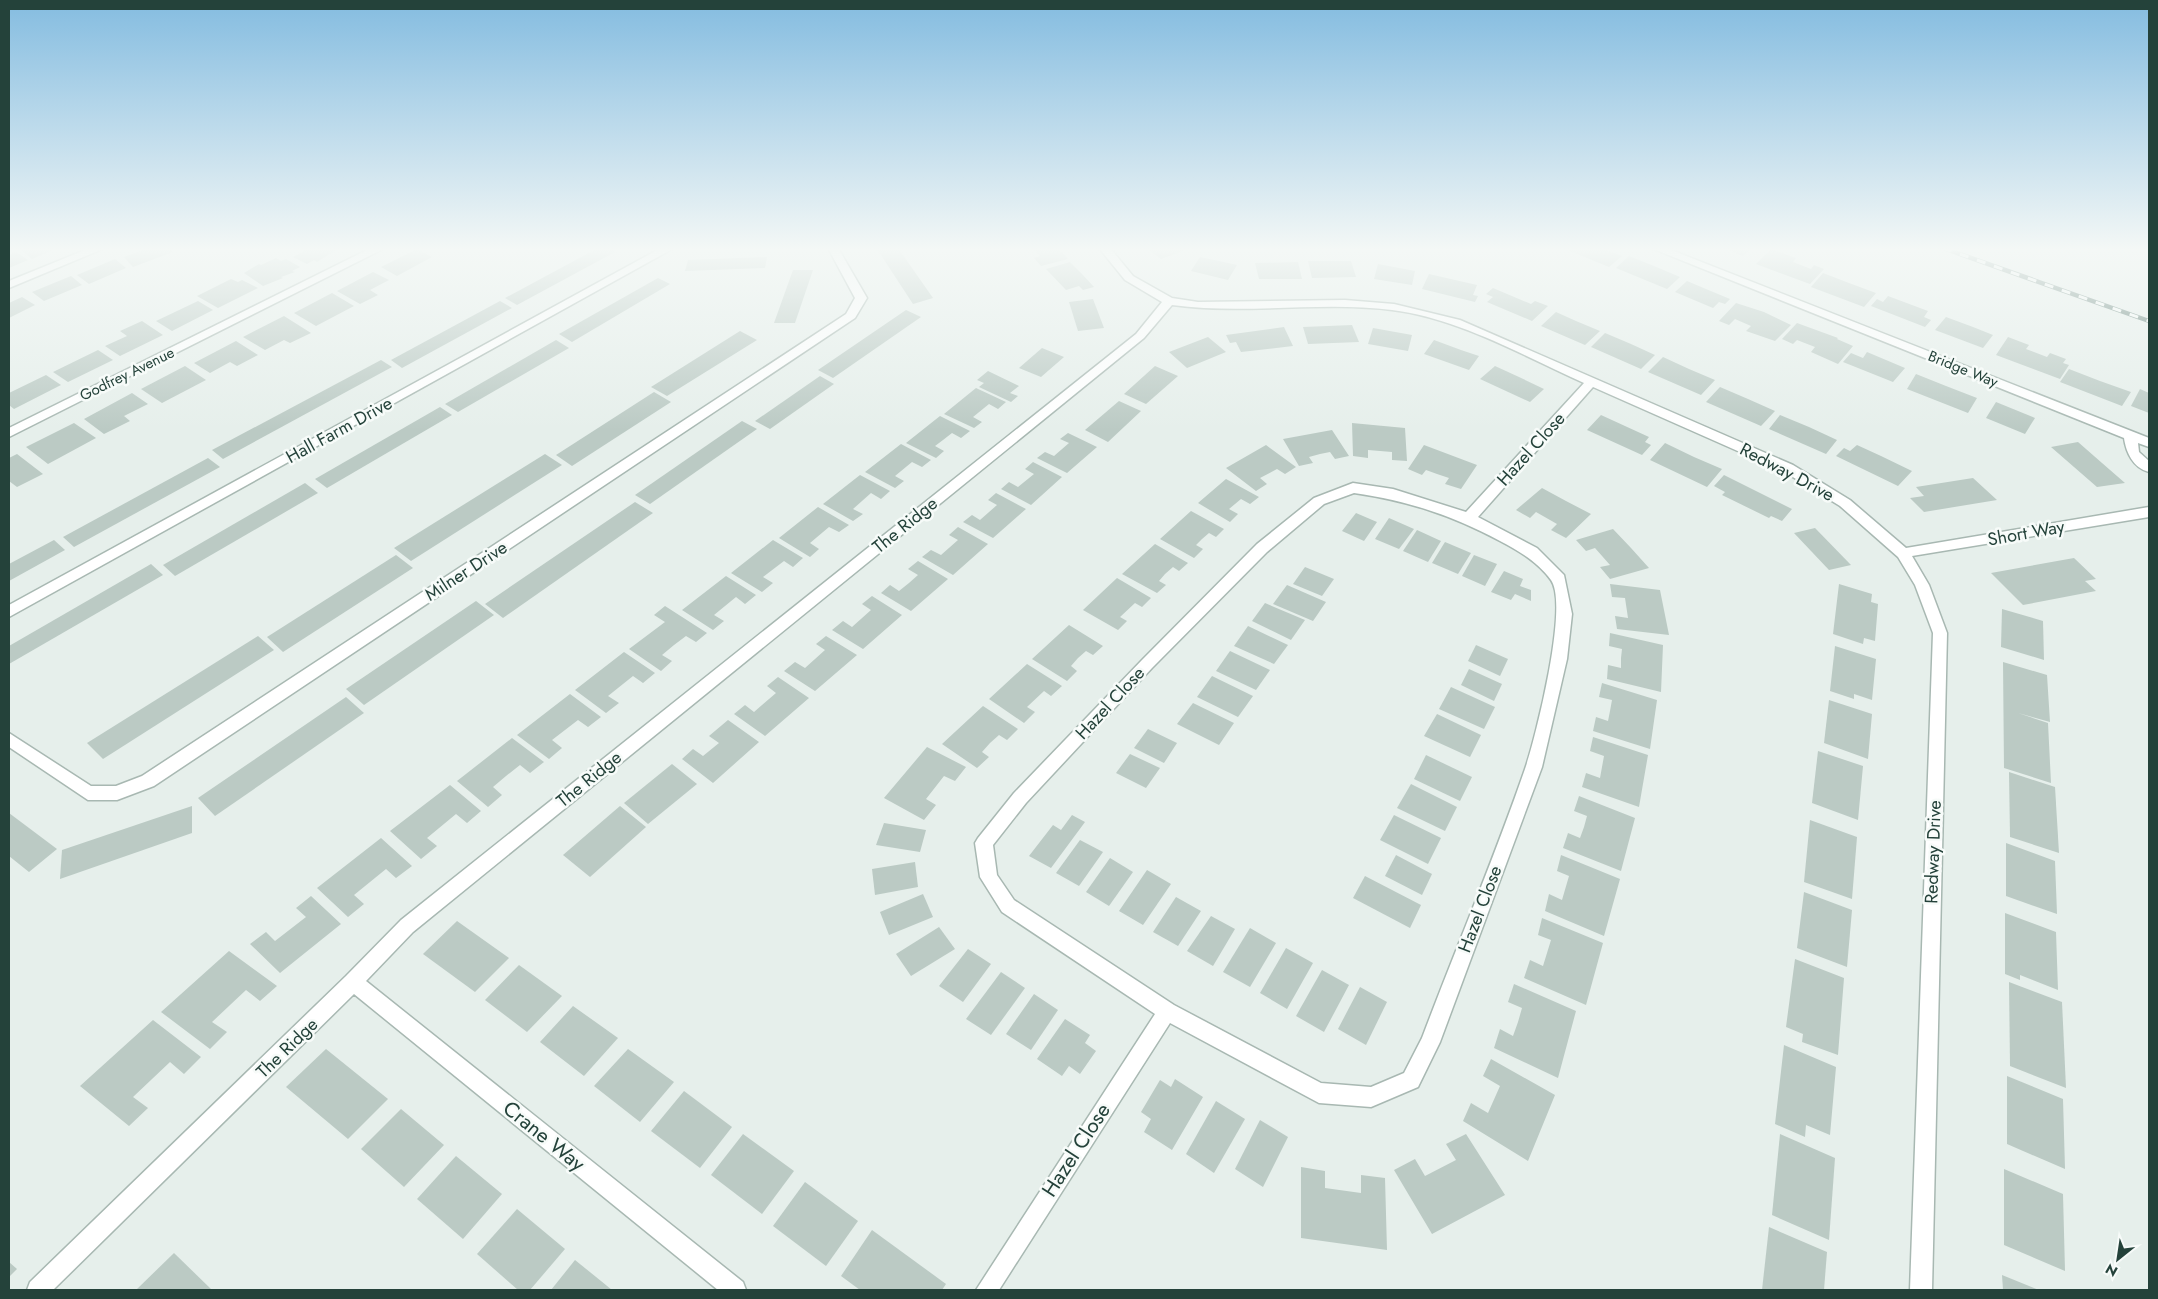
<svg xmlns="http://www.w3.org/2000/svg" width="2158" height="1299" viewBox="0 0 2158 1299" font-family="Jost,sans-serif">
<rect width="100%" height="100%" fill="#e6efeb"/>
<g fill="#bbcac4">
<polygon points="27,248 58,248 32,259 21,250"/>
<polygon points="148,248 169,248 173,252 133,267 124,257"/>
<polygon points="310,248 339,248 317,262 314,260 307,264 293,257"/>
<polygon points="598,248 608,248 615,252 517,305 505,298"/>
<polygon points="881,248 898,248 933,298 913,304 877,249"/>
<polygon points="1033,248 1058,248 1068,259 1041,266 1034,258 1040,256"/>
<polygon points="1147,248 1179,248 1183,251 1161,259"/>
<polygon points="1574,248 1601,248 1622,256 1609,267 1570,251"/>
<polygon points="1723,248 1752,248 1743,256"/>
<polygon points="417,249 432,257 397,276 381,267"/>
<polygon points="1771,249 1796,258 1793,262 1811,269 1814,265 1824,269 1810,284 1756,264"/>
<polygon points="16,252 28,260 9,268 9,255"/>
<polygon points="1629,256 1654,266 1680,277 1667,289 1616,268"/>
<polygon points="767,257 765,268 685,271 688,260"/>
<polygon points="1200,257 1219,261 1237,265 1228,280 1191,271"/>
<polygon points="276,258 281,261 286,259 300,267 292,271 295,272 281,277 283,278 263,286 244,273 259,264 261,265"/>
<polygon points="115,259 126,268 89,284 77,275"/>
<polygon points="1308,261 1351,261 1356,277 1312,278"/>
<polygon points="1070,262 1082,274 1094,287 1083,290 1079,286 1066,290 1046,269"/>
<polygon points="1298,262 1302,279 1259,279 1255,263"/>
<polygon points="1378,264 1415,271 1412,285 1374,279"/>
<polygon points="793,270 813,270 795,323 774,323"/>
<polygon points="373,272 389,280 370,290 378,295 360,304 337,291"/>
<polygon points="1823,273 1849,283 1876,293 1864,307 1811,287"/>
<polygon points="1429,274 1477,285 1473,295 1478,296 1475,302 1422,289"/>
<polygon points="71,276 82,285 44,301 32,292"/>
<polygon points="658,278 670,284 572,342 559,334"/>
<polygon points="231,279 238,282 242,280 258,288 218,308 197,296"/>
<polygon points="1687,281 1706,289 1730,299 1725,304 1719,302 1713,308 1675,292"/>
<polygon points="1493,288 1531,304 1535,301 1548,306 1532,321 1487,302 1493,297 1486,294"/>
<polygon points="332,293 354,306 316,326 294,313"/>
<polygon points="1888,296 1928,311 1924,317 1931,320 1925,327 1871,306 1877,299 1883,302"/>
<polygon points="22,297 35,305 9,318 9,303"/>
<polygon points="1093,299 1104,328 1078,331 1069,302"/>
<polygon points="198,301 213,310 172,331 156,321"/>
<polygon points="500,301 512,308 402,368 391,360"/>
<polygon points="1736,303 1764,312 1791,325 1775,341 1746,331 1751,326 1735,319 1729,325 1719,321"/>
<polygon points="906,310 921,317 833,378 818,370"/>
<polygon points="1556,312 1576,321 1600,331 1585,345 1541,326"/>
<polygon points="284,316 311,333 290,343 284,340 265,350 243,337"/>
<polygon points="1946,317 1973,327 1993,335 1983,348 1935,330"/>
<polygon points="142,321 163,335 120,356 105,346 127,336 120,331"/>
<polygon points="1797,323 1838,338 1837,339 1853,346 1838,364 1811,352 1815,347 1797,340 1793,344 1782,339"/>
<polygon points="1352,325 1359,342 1308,344 1303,327"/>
<polygon points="1284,327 1293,346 1241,352 1236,342 1230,343 1226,335"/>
<polygon points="1373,328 1412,335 1408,351 1368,344"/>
<polygon points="740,331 757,340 667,396 651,387"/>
<polygon points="1605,333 1631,344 1655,355 1641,369 1591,347"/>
<polygon points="1208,337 1226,352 1187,368 1169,352"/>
<polygon points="2008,337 2029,345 2026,349 2047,357 2050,353 2066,359 2063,363 2069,365 2060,379 1996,355"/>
<polygon points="556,340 569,348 458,412 445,404"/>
<polygon points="1434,340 1461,350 1479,356 1469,370 1424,354"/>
<polygon points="236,341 258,355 237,366 230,362 210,373 194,363"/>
<polygon points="1042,348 1064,357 1041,377 1019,368"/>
<polygon points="98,350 113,360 68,382 53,372"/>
<polygon points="1867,352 1905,368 1893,382 1843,362 1851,353 1863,358"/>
<polygon points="1663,357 1689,369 1715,380 1701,395 1648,372"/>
<polygon points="381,360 392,367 223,459 212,450"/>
<polygon points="185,366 206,380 162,403 141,389"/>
<polygon points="1155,366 1178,376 1146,404 1124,394"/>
<polygon points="1495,366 1519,377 1544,389 1530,402 1480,379"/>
<polygon points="2069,369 2100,381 2131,392 2122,406 2060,382"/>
<polygon points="988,371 1019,386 1010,393 1018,396 1011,402 979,387 984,383 977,380"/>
<polygon points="1916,374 1946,386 1977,398 1968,413 1907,389"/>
<polygon points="46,375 61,385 14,409 9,405 9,393"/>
<polygon points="820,376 834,384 770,429 755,421"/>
<polygon points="1720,387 1748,399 1775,411 1761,426 1706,402"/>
<polygon points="976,388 1006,402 998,409 989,404 973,417 982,422 974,428 944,414"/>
<polygon points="2140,389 2149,393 2149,413 2131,406"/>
<polygon points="654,392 671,402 572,466 556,455"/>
<polygon points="132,393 148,404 124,416 130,421 104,434 84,419"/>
<polygon points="1119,401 1141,411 1108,442 1085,430"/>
<polygon points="1996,402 2035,418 2025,434 1986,418"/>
<polygon points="440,407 452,415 327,488 315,479"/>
<polygon points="1601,415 1649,437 1645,442 1651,445 1642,455 1587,430"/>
<polygon points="1780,415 1809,427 1837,440 1826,454 1769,429"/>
<polygon points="940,416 970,431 961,438 952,433 943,440 935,446 944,451 936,458 906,443"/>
<polygon points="742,421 757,429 650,504 635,495"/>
<polygon points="74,423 96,438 48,464 26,447"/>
<polygon points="1352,423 1405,428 1407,461 1392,460 1392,452 1368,450 1368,458 1353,456"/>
<polygon points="1332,430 1349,456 1335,459 1330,452 1320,454 1309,457 1313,463 1299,466 1283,439"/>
<polygon points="1068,433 1097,447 1067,473 1037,458 1045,452 1054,456 1069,443 1060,439"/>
<polygon points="2078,442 2102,463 2125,483 2097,487 2051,447"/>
<polygon points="1665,443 1694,457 1722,469 1707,487 1650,460"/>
<polygon points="901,444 931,460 922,467 912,462 895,476 904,481 895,488 865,472"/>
<polygon points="1266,445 1296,467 1285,474 1277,469 1260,478 1267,484 1256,491 1226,468"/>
<polygon points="1424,445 1477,465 1461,489 1445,484 1449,478 1437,474 1426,470 1422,475 1408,469"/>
<polygon points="1857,445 1881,456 1912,471 1898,486 1836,456 1844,448 1850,451"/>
<polygon points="17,454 43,474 17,487 9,481 9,458"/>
<polygon points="545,454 562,465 411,561 394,548"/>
<polygon points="208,458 220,467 74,547 63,537"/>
<polygon points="1033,462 1062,477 1031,505 1001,489 1009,482 1018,487 1034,474 1025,469"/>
<polygon points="860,475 890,491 881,499 871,493 853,509 863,514 853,521 823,504"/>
<polygon points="1724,475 1792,509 1782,521 1771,516 1769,518 1722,495 1725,492 1714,486"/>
<polygon points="1973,478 1997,500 1924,512 1910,498 1924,496 1916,487"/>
<polygon points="1226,479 1259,497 1250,504 1241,499 1229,509 1238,514 1230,522 1198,503"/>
<polygon points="305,483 318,493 175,576 163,565"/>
<polygon points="1542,488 1566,501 1591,514 1566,538 1551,530 1557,524 1536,512 1530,518 1516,510"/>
<polygon points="996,493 1026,509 993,538 963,522 972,515 980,520 997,505 988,500"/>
<polygon points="635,502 653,513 503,618 485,604"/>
<polygon points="818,507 849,525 839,532 829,527 810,543 819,549 810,557 779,538"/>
<polygon points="1191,511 1224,529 1216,537 1209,533 1202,539 1196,545 1203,549 1194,558 1160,539"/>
<polygon points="1356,513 1377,522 1364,541 1342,531"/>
<polygon points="1389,518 1414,529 1399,549 1375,539"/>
<polygon points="958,527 988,544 953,575 922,557 931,550 941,555 958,540 949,535"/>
<polygon points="1815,528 1851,565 1829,570 1794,533"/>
<polygon points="1613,529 1631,548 1649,568 1610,579 1600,567 1610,565 1595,548 1586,551 1576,540"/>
<polygon points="1417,530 1441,541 1428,562 1403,551"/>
<polygon points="54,540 65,550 9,581 9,564"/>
<polygon points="773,540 803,558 793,567 784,561 763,577 773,583 762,592 731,573"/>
<polygon points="1445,542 1471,553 1458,574 1432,563"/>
<polygon points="1155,544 1188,563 1179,571 1173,567 1165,574 1159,581 1166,585 1157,593 1122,574"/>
<polygon points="396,555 413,568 283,652 267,637"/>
<polygon points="1474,555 1497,564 1485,586 1462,576"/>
<polygon points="2074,558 2096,579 2085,581 2096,591 2023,605 1991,573"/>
<polygon points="918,561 948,579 911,611 881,593 890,585 899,591 909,583 918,575 908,569"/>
<polygon points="151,564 163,575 9,664 9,646"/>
<polygon points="1305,567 1334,579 1322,596 1293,584"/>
<polygon points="1504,571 1523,579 1520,586 1531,590 1531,601 1515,594 1511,600 1491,592"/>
<polygon points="726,576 756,595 745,604 736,597 714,615 724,621 713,630 682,610"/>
<polygon points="1117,578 1151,598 1142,607 1135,603 1120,617 1127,621 1118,630 1083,610"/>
<polygon points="1610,584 1660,590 1669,635 1617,629 1615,616 1628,618 1625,598 1612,597"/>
<polygon points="1839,584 1872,594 1871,602 1878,604 1875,641 1864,638 1863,644 1833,634"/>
<polygon points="1287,585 1326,602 1313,621 1273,604"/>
<polygon points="872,596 902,615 863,649 832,630 843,621 852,627 871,610 862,604"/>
<polygon points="476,601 494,615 364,705 346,689"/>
<polygon points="1265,603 1305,620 1291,640 1252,621"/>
<polygon points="665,606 707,633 696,642 686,636 674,645 662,655 672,661 661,671 629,649 665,622 654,615"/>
<polygon points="2002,609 2043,621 2044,660 2001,647"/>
<polygon points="1069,625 1103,646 1093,655 1086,651 1078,658 1071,666 1077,671 1067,681 1032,659"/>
<polygon points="1248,626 1288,645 1274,664 1234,646"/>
<polygon points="1610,633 1663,645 1661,692 1607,679 1608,665 1621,668 1621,658 1622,649 1609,646"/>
<polygon points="258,636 274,650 103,759 87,743"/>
<polygon points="826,636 857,655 815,691 784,671 795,662 805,668 825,650 816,644"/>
<polygon points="1476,645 1508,659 1500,676 1468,661"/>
<polygon points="1835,646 1876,659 1872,700 1854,694 1854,699 1830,691"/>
<polygon points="1230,651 1270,670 1256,690 1216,671"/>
<polygon points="624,652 655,673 643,683 633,676 608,696 619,703 606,713 575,690"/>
<polygon points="2003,662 2047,675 2050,722 2018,713 2048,723 2051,783 2004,768"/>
<polygon points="1027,664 1062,686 1051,696 1044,691 1027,707 1035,712 1024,723 989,699"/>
<polygon points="1469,669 1502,684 1494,701 1461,685"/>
<polygon points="1212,676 1253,696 1238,717 1197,697"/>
<polygon points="778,677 809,698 765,736 734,714 745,705 754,712 776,693 767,686"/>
<polygon points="1602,683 1657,700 1650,749 1593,731 1596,717 1608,721 1610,711 1612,700 1599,697"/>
<polygon points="1451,687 1495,707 1484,729 1439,709"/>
<polygon points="570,694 601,717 588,727 578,720 552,740 562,748 549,759 517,735"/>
<polygon points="346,697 364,713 215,816 198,798"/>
<polygon points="1829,700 1872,714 1868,759 1824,743"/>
<polygon points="1193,703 1234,723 1219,745 1177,724"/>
<polygon points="983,706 1018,729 1007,740 999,735 990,743 982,752 989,757 977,768 942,744"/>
<polygon points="1437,714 1481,735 1470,757 1424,736"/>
<polygon points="728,720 759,742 713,783 682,759 693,749 703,756 719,743 709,736"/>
<polygon points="1148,729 1177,743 1164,763 1134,748"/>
<polygon points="1593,737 1648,755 1639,807 1582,787 1586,773 1600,778 1604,756 1590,751"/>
<polygon points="512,738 544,762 530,773 520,765 506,776 493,787 502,795 488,807 457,781"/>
<polygon points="927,747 966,767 955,781 944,776 926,799 936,805 924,820 884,798"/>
<polygon points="1818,751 1863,766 1858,820 1812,803"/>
<polygon points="1130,754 1160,768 1146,788 1116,773"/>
<polygon points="1426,755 1472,777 1460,801 1414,779"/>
<polygon points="672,764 697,784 648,824 624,803"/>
<polygon points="2009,772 2055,787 2059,853 2010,837"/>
<polygon points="1411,784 1457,807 1445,831 1397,808"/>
<polygon points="450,785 481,811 467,823 456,814 427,838 437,846 421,859 390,831"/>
<polygon points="1579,796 1635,818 1621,871 1563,848 1568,833 1580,838 1584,827 1587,816 1574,811"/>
<polygon points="192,806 192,833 60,879 62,850"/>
<polygon points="620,806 646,827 590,877 563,855"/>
<polygon points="9,813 57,849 29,872 9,856"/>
<polygon points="1072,815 1085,822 1051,868 1029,856 1053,825 1061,830"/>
<polygon points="1394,815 1441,838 1428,864 1380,840"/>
<polygon points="1810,820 1857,837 1852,899 1804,882"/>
<polygon points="884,823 926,830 920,852 876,845"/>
<polygon points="381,838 412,866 396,878 386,869 354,895 364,904 348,917 317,888"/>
<polygon points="1080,840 1103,852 1079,886 1056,873"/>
<polygon points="2006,843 2055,861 2057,914 2006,896"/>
<polygon points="1396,855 1432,874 1422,895 1385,876"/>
<polygon points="1561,855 1620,879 1604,936 1545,911 1549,894 1562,900 1569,876 1557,871"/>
<polygon points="1110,858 1133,872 1109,906 1086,892"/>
<polygon points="915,862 918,887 875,895 872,869"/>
<polygon points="1147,870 1171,884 1143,925 1119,911"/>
<polygon points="1365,876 1421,905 1410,928 1353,898"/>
<polygon points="1804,892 1852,910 1847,967 1797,948"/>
<polygon points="923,894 933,917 889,935 880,912"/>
<polygon points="311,896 341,924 280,973 250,944 266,932 275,941 306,917 296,908"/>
<polygon points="1176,897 1201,911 1178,946 1153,932"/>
<polygon points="2005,913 2056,932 2058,990 2020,975 2020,980 2005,974"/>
<polygon points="1211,916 1235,929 1213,966 1187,951"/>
<polygon points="1542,918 1603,943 1586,1005 1524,978 1530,960 1543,966 1551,940 1538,935"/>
<polygon points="457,921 509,958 475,992 423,954"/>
<polygon points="939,927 955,949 911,976 896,954"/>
<polygon points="1250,928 1276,943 1250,987 1223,972"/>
<polygon points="1286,948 1313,963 1287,1009 1260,993"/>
<polygon points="968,949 991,964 963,1002 939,986"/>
<polygon points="229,951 277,986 260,1001 246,990 212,1022 227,1032 210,1049 161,1012"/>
<polygon points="1795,959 1844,978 1838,1055 1802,1042 1803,1034 1786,1027"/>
<polygon points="519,965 562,996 527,1032 485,1000"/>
<polygon points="1322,970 1349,985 1324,1032 1296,1016"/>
<polygon points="1001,972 1025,988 991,1035 966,1019"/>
<polygon points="2009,982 2062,1002 2066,1088 2010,1066"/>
<polygon points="1514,984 1576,1011 1558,1078 1494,1048 1500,1029 1513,1036 1518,1022 1522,1008 1508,1002"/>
<polygon points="1360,987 1387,1002 1366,1045 1338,1029"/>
<polygon points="1034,994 1058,1010 1031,1050 1006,1034"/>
<polygon points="573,1006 618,1038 584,1076 540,1042"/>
<polygon points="1065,1019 1090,1035 1085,1043 1096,1051 1080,1074 1069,1066 1062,1076 1037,1059"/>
<polygon points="153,1020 201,1057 184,1074 170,1062 133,1097 148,1108 129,1126 80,1086"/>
<polygon points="1784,1045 1836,1067 1830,1135 1806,1125 1805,1137 1775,1124"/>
<polygon points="326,1049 388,1099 348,1139 286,1087"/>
<polygon points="628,1049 674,1082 640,1122 594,1086"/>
<polygon points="1491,1059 1555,1095 1528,1161 1463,1121 1471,1103 1488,1113 1500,1086 1483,1076"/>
<polygon points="2007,1076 2063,1099 2065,1169 2007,1144"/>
<polygon points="1175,1079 1203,1097 1172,1150 1144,1132 1151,1119 1141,1112 1160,1080 1171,1087"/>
<polygon points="684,1091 732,1127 700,1168 651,1131"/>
<polygon points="1216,1101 1245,1119 1214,1173 1186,1154"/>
<polygon points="401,1109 444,1145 404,1187 361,1149"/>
<polygon points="1260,1120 1288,1137 1263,1187 1235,1169"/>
<polygon points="743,1134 794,1171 762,1214 711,1175"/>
<polygon points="1466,1134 1505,1195 1432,1234 1394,1170 1415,1159 1425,1176 1456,1160 1446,1144"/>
<polygon points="1780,1134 1835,1158 1829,1240 1772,1215"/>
<polygon points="456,1156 502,1194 463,1239 417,1199"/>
<polygon points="1301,1167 1325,1171 1325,1188 1361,1193 1361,1175 1385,1178 1387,1250 1301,1238"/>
<polygon points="2004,1169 2063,1194 2065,1271 2004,1245"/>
<polygon points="805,1182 858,1221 826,1266 773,1226"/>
<polygon points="517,1209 565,1249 530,1290 518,1290 477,1254"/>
<polygon points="1769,1227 1827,1252 1824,1290 1762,1290"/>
<polygon points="872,1230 946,1284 942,1290 860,1290 841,1276"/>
<polygon points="174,1253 212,1290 136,1290"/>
<polygon points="575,1260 601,1281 612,1290 551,1290"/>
<polygon points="9,1262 17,1269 9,1277"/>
<polygon points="2002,1275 2039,1290 2003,1290"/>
</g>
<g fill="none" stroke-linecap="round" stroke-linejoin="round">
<g stroke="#a8b8b2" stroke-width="3">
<g id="street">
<polygon points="90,248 105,248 9,288 9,281"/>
<polygon points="371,248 385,248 9,437 9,428"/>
<polygon points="661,248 674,248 9,617 9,605"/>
<polygon points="828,248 838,248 867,298 855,318 154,786 117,800 88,800 9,747 9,733 91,786 116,786 142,776 846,314 855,298"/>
<path d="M1099 248H1110L1133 276 1172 298 1198 302 1345 300 1394 304 1460 320 1793 465 1850 500 1906 548 2149 507V517L1912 556 1929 585 1947 633 1932 1290H1910L1933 633 1915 585 1898 557 1840 506 1783 471 1593 387 1478 517 1537 548 1564 575 1572 614 1567 659 1542 767 1440 1042 1418 1087 1371 1107 1319 1103 1170 1023 999 1290H976L1155 1014 1002 912 980 877 975 843 978 838 1014 793 1142 660 1257 544 1314 498 1353 483 1393 489 1466 512 1584 383C1524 356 1458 318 1392 310 1319 301 1245 315 1172 305L1144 338 413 932 366 981 743 1282 746 1290H718L354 994 53 1290H27L30 1282 346 976 401 920 1136 334 1162 302 1125 280ZM1354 493C1408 501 1452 515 1500 541 1519 551 1538 562 1551 580 1569 605 1536 737 1525 769 1494 859 1456 948 1422 1038L1404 1073 1371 1087 1321 1083 1174 1005 1014 900 997 875 993 845 1026 803 1152 668 1267 552 1324 504Z"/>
<path d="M1651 248H1666L2149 438V447L2138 443 2139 452 2149 461V472C2133 468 2126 452 2124 438Z"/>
</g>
</g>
<use href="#street" fill="#fff" fill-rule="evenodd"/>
<g stroke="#5f7d75" stroke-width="4.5">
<polyline id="rail" points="1943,248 2149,321"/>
</g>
<use href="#rail" stroke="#f7fbf9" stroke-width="3" stroke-dasharray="9" stroke-linecap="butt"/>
</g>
<linearGradient id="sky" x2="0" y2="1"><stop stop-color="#84bce0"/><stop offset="0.58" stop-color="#f4f8f6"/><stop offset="1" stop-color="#f4f8f6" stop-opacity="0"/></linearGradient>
<rect width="2158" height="430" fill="url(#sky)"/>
<g text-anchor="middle" stroke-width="5" stroke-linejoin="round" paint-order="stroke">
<g font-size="15" fill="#24423a" stroke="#f7fbf9">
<text transform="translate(1963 369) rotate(22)" y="5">Bridge Way</text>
<text transform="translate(127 374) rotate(-26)" y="5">Godfrey Avenue</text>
</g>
<g font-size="18" fill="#24423a" stroke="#f7fbf9">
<text transform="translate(339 430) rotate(-29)" y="6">Hall Farm Drive</text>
<text transform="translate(1531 449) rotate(-48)" y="6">Hazel Close</text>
<text transform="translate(1787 472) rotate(28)" y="6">Redway Drive</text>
<text transform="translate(905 525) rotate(-39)" y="6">The Ridge</text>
<text transform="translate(2026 533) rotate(-10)" y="6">Short Way</text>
<text transform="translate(466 571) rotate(-33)" y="6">Milner Drive</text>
<text transform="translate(1110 703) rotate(-47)" y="6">Hazel Close</text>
<text transform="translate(589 779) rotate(-39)" y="6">The Ridge</text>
<text transform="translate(1933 852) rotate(-88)" y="6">Redway Drive</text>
<text transform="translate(1480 909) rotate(-69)" y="6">Hazel Close</text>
<text transform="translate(287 1048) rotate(-44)" y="6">The Ridge</text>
</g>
<g font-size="21" fill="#24423a" stroke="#f7fbf9">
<text transform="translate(544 1136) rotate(39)" y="7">Crane Way</text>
<text transform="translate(1076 1150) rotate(-57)" y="7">Hazel Close</text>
</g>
</g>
<rect width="2158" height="1299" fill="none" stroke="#24423a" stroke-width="20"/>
<g transform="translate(2118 1259) rotate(210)" stroke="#f7fbf9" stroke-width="4" paint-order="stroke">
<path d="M0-4L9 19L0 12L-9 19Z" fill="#24423a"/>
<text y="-8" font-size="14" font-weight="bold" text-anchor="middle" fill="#24423a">N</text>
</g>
</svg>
